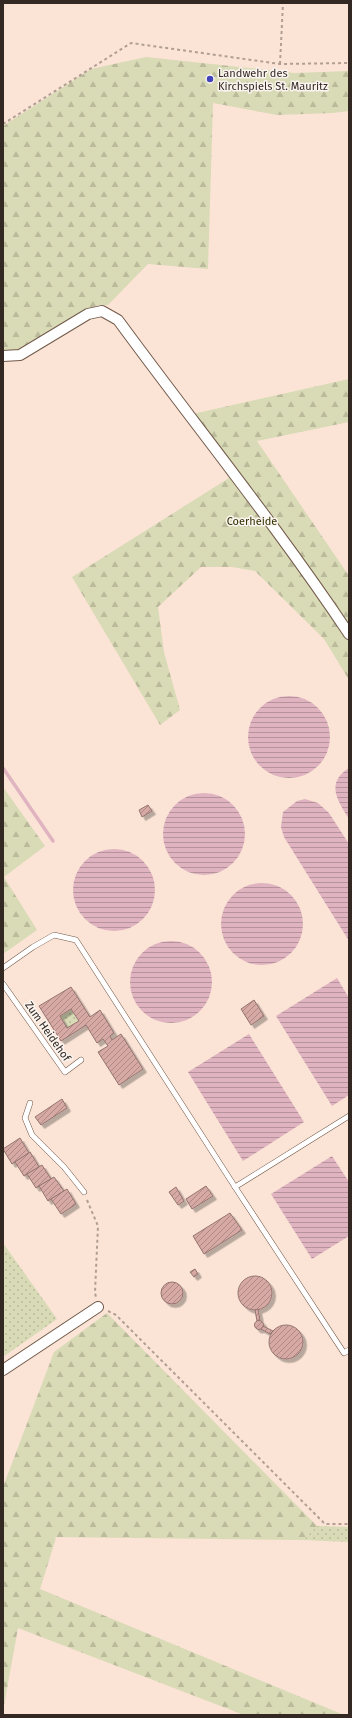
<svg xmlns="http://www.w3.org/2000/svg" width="352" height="1718" viewBox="0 0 352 1718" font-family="'Fira Sans',sans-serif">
<defs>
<pattern id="grass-dots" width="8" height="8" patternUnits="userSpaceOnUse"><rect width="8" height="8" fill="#d9dab6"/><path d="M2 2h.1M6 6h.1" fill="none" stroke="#bbbb9c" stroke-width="1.8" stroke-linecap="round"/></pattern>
<pattern id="forest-firs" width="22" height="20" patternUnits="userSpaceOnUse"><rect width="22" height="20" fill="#d9dab6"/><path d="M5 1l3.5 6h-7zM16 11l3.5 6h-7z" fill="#bbbb9c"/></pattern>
<pattern id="water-rules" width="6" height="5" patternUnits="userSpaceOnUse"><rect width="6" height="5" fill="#e0b3c0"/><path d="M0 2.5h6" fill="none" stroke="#b6929c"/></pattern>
<pattern id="building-hatch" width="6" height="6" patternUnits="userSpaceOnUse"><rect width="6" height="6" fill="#d7a9a4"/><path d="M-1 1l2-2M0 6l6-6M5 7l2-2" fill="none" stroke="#af8a85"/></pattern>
<filter id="shadow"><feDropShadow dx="3.5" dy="3.5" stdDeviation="0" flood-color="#0004"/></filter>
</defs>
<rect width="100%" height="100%" fill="#fbe4d6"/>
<g fill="url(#grass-dots)">
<polygon points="71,1009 79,1021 67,1028 60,1016"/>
<polygon points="3,1243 57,1319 3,1357"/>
<polygon points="317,1526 349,1527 349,1542 303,1540"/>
</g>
<g fill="url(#forest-firs)">
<polygon points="146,57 295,73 349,71 349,111 333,113 277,115 213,103 208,269 148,264 108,305 99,305 85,310 18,352 3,353 3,126 91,69"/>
<polygon points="349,379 349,422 257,441 349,576 349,680 324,639 255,571 232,567 201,567 158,607 164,652 180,710 160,725 72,577 229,478 188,415"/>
<polygon points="3,787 45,846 4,877 37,930 3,954"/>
<polygon points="107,1313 317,1526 303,1540 54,1537 56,1538 40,1589 344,1715 244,1715 18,1628 3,1711 3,1487 54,1352"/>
</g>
<g fill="url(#water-rules)">
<circle cx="289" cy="737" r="41"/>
<path d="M349 768V819C338 801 325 783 349 768Z"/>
<circle cx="204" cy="834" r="41"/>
<polygon points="305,799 318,803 329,813 349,844 349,941 284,837 281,827 283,812 297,801"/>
<circle cx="114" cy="890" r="41"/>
<circle cx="262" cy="924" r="41"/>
<circle cx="171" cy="982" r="41"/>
<polygon points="337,978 349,998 349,1095 332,1106 276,1016"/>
<polygon points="249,1034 304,1122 243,1161 188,1072"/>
<polygon points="332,1156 349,1182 349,1236 312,1259 271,1194"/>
</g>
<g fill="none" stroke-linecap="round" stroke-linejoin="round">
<polyline stroke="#e0b3c0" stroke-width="3.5" points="3,768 53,841"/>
</g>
<g fill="url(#building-hatch)" stroke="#947470" fill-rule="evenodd" filter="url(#shadow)">
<polygon points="148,805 152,811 142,817 139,810"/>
<path d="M71 987 90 1017 100 1010 114 1033 110 1036 112 1040 121 1034 143 1069 119 1085 98 1052 108 1046 103 1039 97 1043 86 1025 61 1041 39 1006ZM71 1009 79 1021 67 1028 60 1016Z"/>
<polygon points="254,1000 264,1016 251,1025 241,1009"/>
<polygon points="62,1099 67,1108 41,1125 35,1117"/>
<polygon points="20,1138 29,1153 12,1164 3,1149"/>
<polygon points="30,1152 39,1167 24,1176 15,1162"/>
<polygon points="42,1165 51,1179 36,1188 27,1174"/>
<polygon points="54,1177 64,1191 48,1201 39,1186"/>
<polygon points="206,1186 213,1196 192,1209 186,1199"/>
<polygon points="176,1187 184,1201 178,1205 169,1192"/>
<polygon points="67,1189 76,1204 61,1214 51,1199"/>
<polygon points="230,1213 242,1230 204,1254 193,1236"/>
<polygon points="195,1269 198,1274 194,1277 190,1272"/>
<circle cx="255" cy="1293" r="17"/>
<circle cx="172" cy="1293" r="11"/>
<polygon points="258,1309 260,1320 257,1321 255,1310"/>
<circle cx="259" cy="1325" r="4.5"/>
<circle cx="286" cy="1342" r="17"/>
<polygon points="263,1326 273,1331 270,1334 261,1329"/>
</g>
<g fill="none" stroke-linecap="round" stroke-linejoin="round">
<g stroke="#725a4a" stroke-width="6">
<g id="service">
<polyline points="3,968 33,947 54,935 76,940 235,1187 344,1353 349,1350"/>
<polyline points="3,984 65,1072 81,1060"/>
<polyline points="30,1103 25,1118 32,1135 64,1167 84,1192"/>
<polyline points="235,1187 349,1116"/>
</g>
</g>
<g stroke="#725a4a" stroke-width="12">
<g id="minor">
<path d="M3 356 20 355 88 314 102 311 118 320C195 425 277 526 349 634"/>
<polyline points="3,1370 98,1307"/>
</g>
</g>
<g stroke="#b19e93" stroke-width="2" stroke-dasharray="3 3" stroke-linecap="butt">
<polyline points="280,64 283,3"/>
<polyline points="3,124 131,43 280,64 349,63"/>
<polyline points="87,1200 98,1226 95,1292 96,1298"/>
<polyline points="108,1311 116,1315 325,1524 349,1524"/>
</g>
<use href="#service" stroke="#fff" stroke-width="5"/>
<use href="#minor" stroke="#fff" stroke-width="10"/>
</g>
<circle fill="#4444ba" stroke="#fbf5f1" stroke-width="1.5" cx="210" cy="79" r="4"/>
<g text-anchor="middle" stroke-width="3" stroke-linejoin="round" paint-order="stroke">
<g font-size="11" fill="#332822" stroke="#fbf5f1" text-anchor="start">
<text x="218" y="77">Landwehr des<tspan x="218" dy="13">Kirchspiels St. Mauritz</tspan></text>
</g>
<g font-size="11" fill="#333200" stroke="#fbf5f1">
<text x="252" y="525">Coerheide</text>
</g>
<g font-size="11" fill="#332822" stroke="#fbf5f1">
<text transform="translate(48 1031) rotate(55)" y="4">Zum Heidehof</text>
</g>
</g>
<rect width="352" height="1718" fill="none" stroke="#332822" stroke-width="8"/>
</svg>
